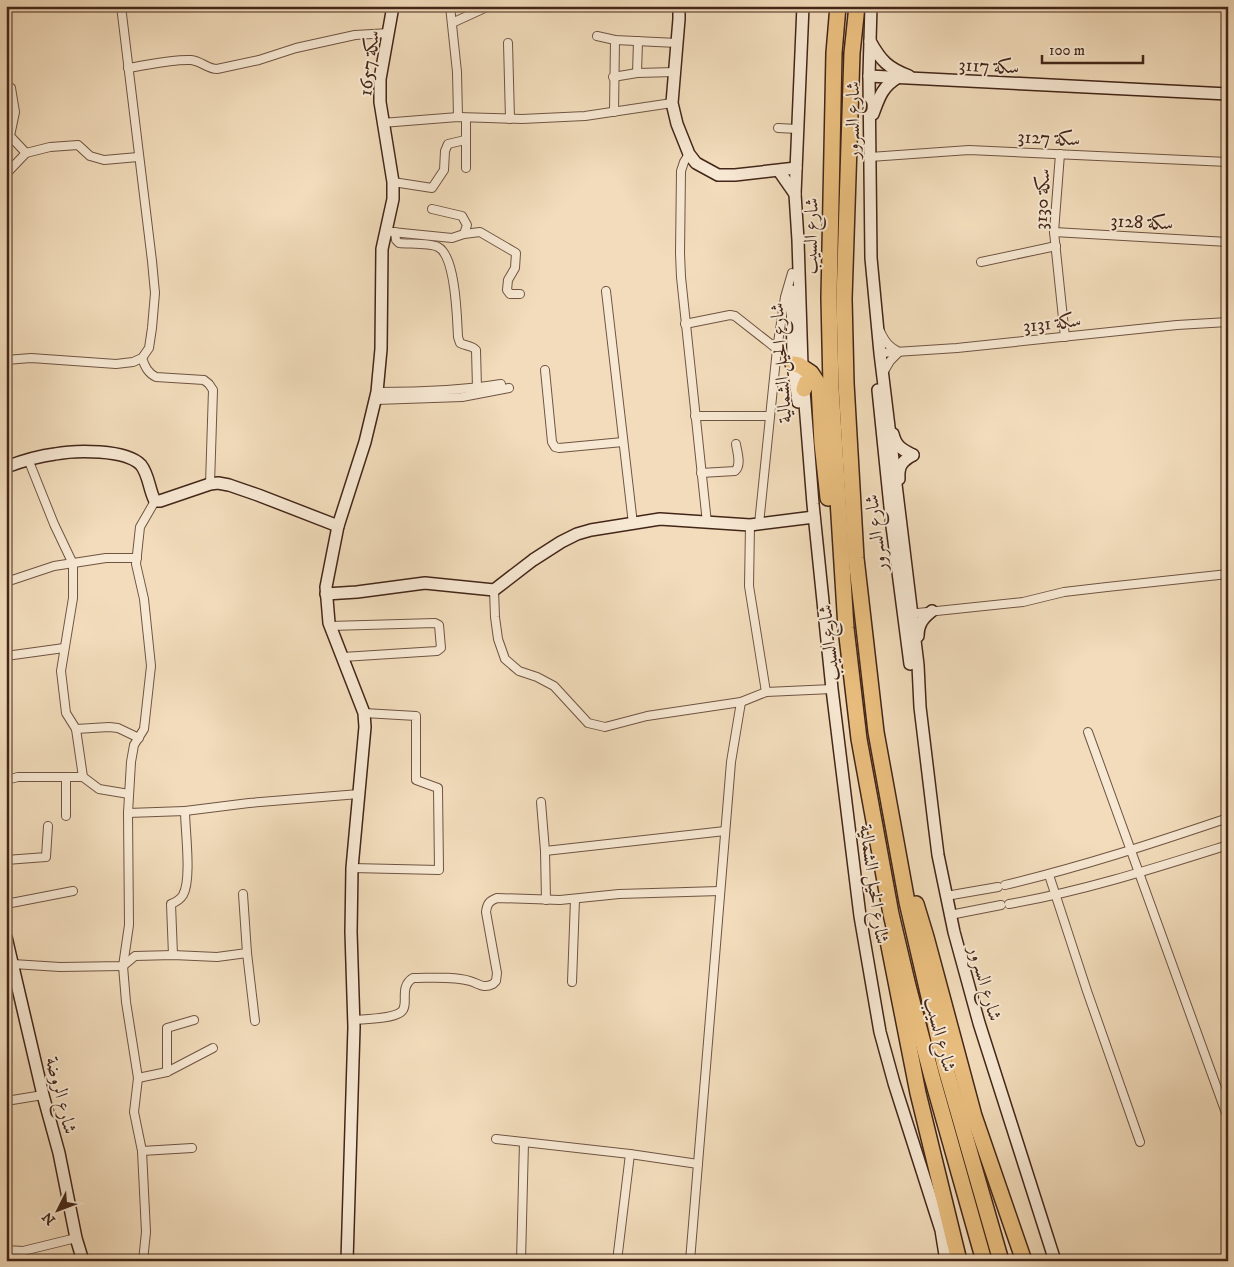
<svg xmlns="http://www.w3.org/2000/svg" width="1234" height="1267" viewBox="0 0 1234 1267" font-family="'IM FELL DW Pica',Amiri,serif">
<rect width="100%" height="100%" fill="#f2dcbb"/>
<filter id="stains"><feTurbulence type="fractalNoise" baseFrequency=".004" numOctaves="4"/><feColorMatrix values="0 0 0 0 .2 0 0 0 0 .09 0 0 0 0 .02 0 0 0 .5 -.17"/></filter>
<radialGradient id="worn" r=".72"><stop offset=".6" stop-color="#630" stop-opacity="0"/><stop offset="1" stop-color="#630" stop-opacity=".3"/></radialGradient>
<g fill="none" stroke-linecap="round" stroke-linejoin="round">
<g stroke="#6f5442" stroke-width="10">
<g id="street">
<polyline points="450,6 457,72 458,117"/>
<polyline points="452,23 489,6"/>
<polyline points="597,36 615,40 677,43"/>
<polyline points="508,43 510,119"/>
<path d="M128 68C149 65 170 59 191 60 201 61 208 69 217 69L259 60 296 48 355 35 389 33"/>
<polyline points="637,73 638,41"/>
<polyline points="613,77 637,73 675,72"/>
<polyline points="6,88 11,88 15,112 10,136 26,153"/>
<polyline points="614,112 615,40"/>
<polyline points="466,118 466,168"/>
<polyline points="382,123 458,117 522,119 585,116 672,103"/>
<polyline points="778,128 798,129"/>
<polyline points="689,154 684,162 681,171 680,253 681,277 707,523"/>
<polyline points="1060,154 1054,232 1065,337"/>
<polyline points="870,157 969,150 1228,162"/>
<polyline points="6,174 26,153 50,147 78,145 90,156 104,160 138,157"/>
<polyline points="393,182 432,188 444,170 445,151 448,144 465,140"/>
<polyline points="432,209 462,216 467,225 464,234"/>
<polyline points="392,232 452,238 464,234 480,232 516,253 515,268 508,280 507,290 510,294 520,294"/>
<path d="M395 232 396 240 399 243C410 244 430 243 438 247 456 256 457 319 458 337L460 343C465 346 472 345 476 350L477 388"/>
<polyline points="1054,232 1228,242"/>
<polyline points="981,262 1056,246"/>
<polyline points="606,291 633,524"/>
<polyline points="685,324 730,315 735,316 777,349"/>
<path d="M880 331C885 342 889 347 899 352L890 361 883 373"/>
<polyline points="880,353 957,348 1177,325 1228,322"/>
<path d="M142 358C145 367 148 373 156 377L204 380 209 384 213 390 210 484"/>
<polyline points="6,360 31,358 116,364 133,362 142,358 149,348 152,328 155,293 152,261 121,6"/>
<polyline points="545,370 552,442 555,447 559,448 623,442"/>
<path d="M377 392C419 392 460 391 501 384"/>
<polyline points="376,400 462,397 509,388"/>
<polyline points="695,416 770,416"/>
<polyline points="28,459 54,524 73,564 73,598 61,671 66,713 76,729 83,777 99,789 129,794"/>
<path d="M701 473 735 471C742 465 737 452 736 444"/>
<polyline points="759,524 777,349 785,297 792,273"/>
<polyline points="750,525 749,586 766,692"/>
<polyline points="6,582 54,566 106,558 137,558"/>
<polyline points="494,590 495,617 498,639 505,659 519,671 537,677 554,686 588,723 605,727 647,716 741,702 766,692 832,689"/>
<polyline points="908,614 1023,602 1064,592 1107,587 1228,574"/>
<polyline points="330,626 435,623 439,625 441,648 437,651 343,657"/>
<polyline points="6,656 64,648"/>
<polyline points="76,729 109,727 118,728 139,738"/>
<polyline points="1088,732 1226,1113"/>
<polyline points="66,777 66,816"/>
<polyline points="6,780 18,777 83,777"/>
<polyline points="541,802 545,851 546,900"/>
<polyline points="185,811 249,803 359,794"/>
<path d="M128 813 185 811C185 830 192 879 183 895 180 900 176 902 171 904L173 955"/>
<polyline points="545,851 725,831"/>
<polyline points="6,860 46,857 48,826"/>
<polyline points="352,868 439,870 438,788 416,780 416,716 364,713"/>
<polyline points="1049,875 1087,991 1140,1142"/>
<path d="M1005 885C1081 867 1154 843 1228 818"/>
<polyline points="946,896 998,887"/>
<polyline points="6,904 73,891"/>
<path d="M1009 904C1084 891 1155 868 1228 845"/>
<polyline points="950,915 1001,905"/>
<polyline points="247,953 255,1021"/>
<polyline points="13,964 60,967 123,966 135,956 173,955 217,957 247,953 243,894"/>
<polyline points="572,982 575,899"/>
<path d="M354 1020C366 1019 392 1019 401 1012 410 1005 398 987 413 978 431 978 453 976 470 981 480 984 483 989 493 984L496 981 497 973 486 912C487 904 489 901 497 898L560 900 619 894 720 891"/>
<polyline points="167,1072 167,1028 194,1020"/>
<polyline points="138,1078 167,1072 213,1048"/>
<polyline points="6,1101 43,1095"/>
<polyline points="496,1139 630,1154 698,1164"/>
<polyline points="142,1151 192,1148"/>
<polyline points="6,1250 23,1251 76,1238"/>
<polyline points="143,1261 146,1232 142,1151 134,1112 138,1078 126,1002 123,966 129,925 128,813 131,762 134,745 144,729 151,666 144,599 136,564 140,527 155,501"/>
<polyline points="521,1261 524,1142"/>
<polyline points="617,1261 630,1154"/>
<polyline points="690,1261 731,762 741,702"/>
</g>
</g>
<g stroke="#432619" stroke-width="14">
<g id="secondary">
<polyline points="679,6 679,19 672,103 677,124 689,154 696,163 718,175 735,175 796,168"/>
<polyline points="803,6 795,194 798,240 802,366 813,504 832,689 860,916 880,1032 894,1083 941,1230 946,1261"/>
<polyline points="871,6 869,76 871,258 880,353 918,665 920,707 934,823 938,855 954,932 979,1023 1055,1261"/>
<path d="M870 41C881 61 888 68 909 76"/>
<polyline points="869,76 1228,94"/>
<path d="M873 114C879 98 882 87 897 78"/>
<polyline points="779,171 795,194"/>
<polyline points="792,291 793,364 798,402"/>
<polyline points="878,390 892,526 910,664"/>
<path d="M893 434C896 447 903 450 913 455"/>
<path d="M6 467C22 461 38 456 55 454 75 450 126 449 141 465 149 475 149 490 155 501H160L210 484 218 483 229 485 258 495 338 526"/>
<path d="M899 479C898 466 902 461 913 455"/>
<polyline points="326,594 357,592 425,583 494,590 533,560 561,542 577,534 591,530 660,519 750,525 814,517"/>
<path d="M918 636C918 624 923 618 932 611"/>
<polyline points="6,937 43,1095 59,1153 76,1238 83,1261"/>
<polyline points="347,1261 354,1027 351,932 352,868 365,727 364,713 329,623 326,587 338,526 365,442 377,392 381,349 382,249 393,199 393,182 380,102 380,79 393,6"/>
</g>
</g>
<g stroke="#432619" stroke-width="18">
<g id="highway">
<polyline points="838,6 834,53 829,298 831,387 846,628 859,739 891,914 908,986 932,1077 984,1261"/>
<polyline points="857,6 852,53 844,299 846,383 856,558 876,732 907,902 945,1066 1001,1261"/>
<polyline points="793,364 799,365 811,373 819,385 822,443 828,498"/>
<polyline points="804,389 806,383 810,381 819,385"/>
<polyline points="916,904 926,937 974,1116 1024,1261"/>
<polyline points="888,941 918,1093 959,1261"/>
</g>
</g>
<use href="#street" stroke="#f7e8d3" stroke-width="8"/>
<use href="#secondary" stroke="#f7e8d3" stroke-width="11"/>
<use href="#highway" stroke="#e9be7e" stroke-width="15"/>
</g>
<g text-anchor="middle" stroke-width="4" stroke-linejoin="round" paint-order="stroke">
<g font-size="19" fill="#432619" stroke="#f7e8d3">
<text transform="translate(368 63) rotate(-83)" y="7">سكة 1657</text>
<text transform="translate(989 65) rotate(3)" y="7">سكة 3117</text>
<text transform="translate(852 120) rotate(-90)" y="7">شارع السرور</text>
<text transform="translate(1049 137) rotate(3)" y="7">سكة 3127</text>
<text transform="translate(1041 199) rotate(-87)" y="7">سكة 3130</text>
<text transform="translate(1142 221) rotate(3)" y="7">سكة 3128</text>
<text transform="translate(810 236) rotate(-89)" y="7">شارع السيب</text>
<text transform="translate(1052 322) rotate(-6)" y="7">سكة 3131</text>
<text transform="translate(780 363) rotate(-94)" y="7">شارع الحيل الشمالية</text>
<text transform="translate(875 533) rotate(-97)" y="7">شارع السرور</text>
<text transform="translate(828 643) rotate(-96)" y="7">شارع السيب</text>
<text transform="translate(875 884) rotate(82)" y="7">شارع الحيل الشمالية</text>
<text transform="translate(986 983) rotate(74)" y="7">شارع السرور</text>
<text transform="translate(941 1034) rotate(75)" y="7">شارع السيب</text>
<text transform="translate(62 1095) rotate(76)" y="7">شارع الروضة</text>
</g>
</g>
<rect width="1234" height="1267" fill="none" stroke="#f2dcbb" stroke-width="25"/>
<rect x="8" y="8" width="1219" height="1252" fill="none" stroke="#432619" stroke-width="2.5"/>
<rect x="12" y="12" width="1209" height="1242" fill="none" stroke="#432619"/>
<g transform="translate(58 1210) rotate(228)" stroke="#f7e8d3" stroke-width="4" paint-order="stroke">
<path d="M0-4L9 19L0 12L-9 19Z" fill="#432619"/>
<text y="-8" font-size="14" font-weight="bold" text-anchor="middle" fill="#432619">N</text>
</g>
<path d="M1042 55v8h101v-8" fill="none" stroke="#432619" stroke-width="2.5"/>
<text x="1049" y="55" font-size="15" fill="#432619" stroke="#f7e8d3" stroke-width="4" paint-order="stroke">100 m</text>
<rect width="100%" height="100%" filter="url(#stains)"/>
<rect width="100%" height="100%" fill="url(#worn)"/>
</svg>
